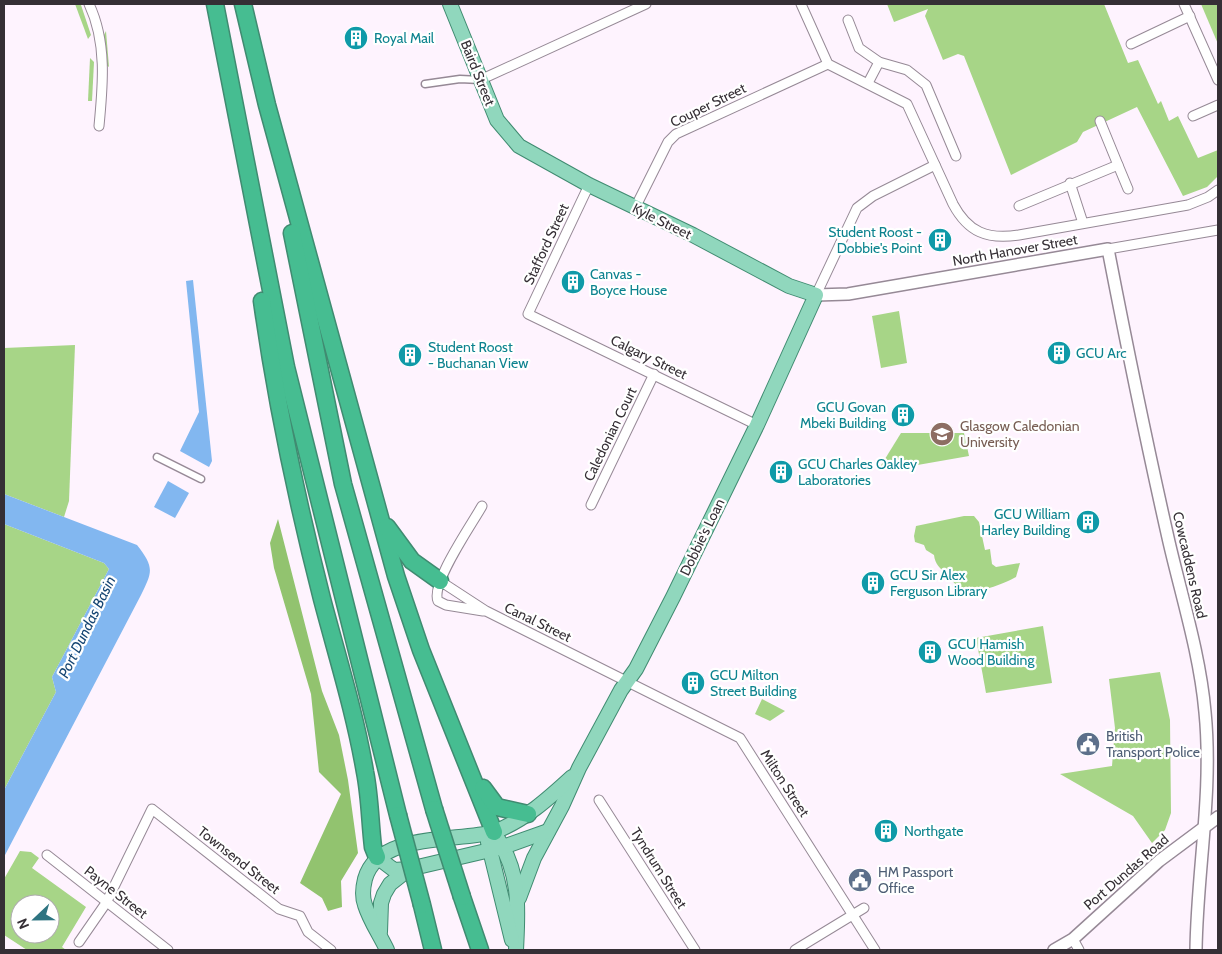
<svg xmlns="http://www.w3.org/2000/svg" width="1222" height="954" viewBox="0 0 1222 954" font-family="Cabin,sans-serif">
<rect width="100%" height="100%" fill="#fef3fe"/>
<g fill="#a7d587" fill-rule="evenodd">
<polygon points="75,4 81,5 91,35 88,39"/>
<polygon points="887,4 1104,4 1128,63 1138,60 1158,104 1161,101 1169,121 1178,116 1198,158 1218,150 1218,176 1207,187 1183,196 1137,107 1083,132 1077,142 1011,175 964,56 958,54 943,60 925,16 928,9 894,22"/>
<polygon points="1201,4 1218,4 1218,44"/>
<polygon points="106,31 109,67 105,64 103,37"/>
<polygon points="90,58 94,62 92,101 88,101"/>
<polygon points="899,311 907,363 881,368 872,316"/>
<polygon points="75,345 69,501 64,517 4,494 4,348"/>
<polygon points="901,433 964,433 969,456 889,470 880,467"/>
<path d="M964 516H974L979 522 985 550 990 549 992 564 996 567 1020 563 1016 577C1006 583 979 593 967 592 959 590 952 580 946 574 940 568 935 564 934 555L926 550 924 545 915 542 914 536 916 526Z"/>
<polygon points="4,524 104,563 109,569 52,677 56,692 4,790"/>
<polygon points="1043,626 1052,683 986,693 976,638"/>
<polygon points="1160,672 1170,720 1171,813 1165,830 1152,843 1133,816 1060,774 1112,766 1115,728 1109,679"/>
<polygon points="762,699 785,711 770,721 755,714"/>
<path d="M20 851 31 852 39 858 32 868 86 907 62 947 66 950H27L4 935V879ZM20 904H50V934H20Z"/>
</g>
<polygon fill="#92c36f" points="278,519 322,691 339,735 348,780 358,853 341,881 342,907 328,911 322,898 300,883 341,794 319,772 311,694 274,568 270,543"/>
<g fill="#82b7f0">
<polygon points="193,280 212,461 209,467 180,451 199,412 186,281"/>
<polygon points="168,481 189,493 175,518 154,507"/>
<path d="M4 494 137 545C154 567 153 571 141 595L4 857V790L56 692 52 677 109 569 104 563 4 524Z"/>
</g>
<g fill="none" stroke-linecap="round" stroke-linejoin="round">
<g stroke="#968996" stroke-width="9">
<g id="pedestrian">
<polyline points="425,84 460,79 480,80"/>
<polyline points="157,457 201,479"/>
</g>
</g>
<g stroke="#968996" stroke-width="11">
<g id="minor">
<path d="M89 4C107 42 103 85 99 126"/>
<path d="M801 4 828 64 907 104 953 204C968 232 987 240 1019 235L1188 205 1208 197 1218 190"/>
<polyline points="1184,4 1218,80"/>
<polyline points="848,20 859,48 879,62 907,70 926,85 956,156"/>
<polyline points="1131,44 1190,16"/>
<polyline points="480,80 646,4"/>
<polyline points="868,83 879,62"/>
<polyline points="1193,116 1218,105"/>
<polyline points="1100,121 1118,165"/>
<polyline points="1070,183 1083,223"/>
<polyline points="589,185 528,314 757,425"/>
<polyline points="1019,206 1118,165 1128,189"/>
<polyline points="635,208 668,142 676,134 828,64"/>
<polyline points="1108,249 1218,230"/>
<polyline points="816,295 857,208 873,196 935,165"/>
<polyline points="591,505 654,374"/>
<path d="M482 506C472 524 430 584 438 601L446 605 483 611"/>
<polyline points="440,581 486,611 740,738 875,950"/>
<polyline points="599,800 695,950"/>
<polyline points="47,855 168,950"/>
<polyline points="1073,939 1079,950"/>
<polyline points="79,942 106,903 152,809 279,909 300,916 308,932 331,950"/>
<polyline points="795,950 864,908"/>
</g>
</g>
<g stroke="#968996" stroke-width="14">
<g id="tertiary">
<path d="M816 295 848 294 1108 249C1127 347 1147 445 1169 542 1182 598 1200 655 1205 712 1213 792 1197 871 1196 950"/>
<polyline points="1054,950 1073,939 1159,861 1218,817"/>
</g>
</g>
<g stroke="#408b71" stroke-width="16">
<g id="primary">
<polyline points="450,4 497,120 519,146 589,185 693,235 789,286 816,295 757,425 673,597 636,669 621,690 579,768 562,806 534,858 519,898"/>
<path d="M498 839C521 875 518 910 516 950"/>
<polyline points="488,842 512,940"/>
<polyline points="377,857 394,870 409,869"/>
<polyline points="380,932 381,903 384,894 390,884 409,869 503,847 548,831"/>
<path d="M387 950C380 935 370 921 365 905 362 897 363 887 365 879 378 832 456 842 494 832 525 820 548 799 572 777"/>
</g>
</g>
<g stroke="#408b71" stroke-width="19">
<g id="motorway">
<polyline points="215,4 286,367 398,815"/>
<polyline points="243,4 267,105 396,576 421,650 494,832"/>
<polyline points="292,233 343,484 434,809"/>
<path d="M262 301C276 401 297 501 322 599 337 656 355 713 365 772 370 797 370 822 373 847L377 857"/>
<polyline points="387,527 412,561 440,581"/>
<polyline points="483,788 497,807 528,814"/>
<polyline points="462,897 480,950"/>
<polyline points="422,905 433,950"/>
</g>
</g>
<use href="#pedestrian" stroke="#fff" stroke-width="6"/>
<use href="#minor" stroke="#fff" stroke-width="9"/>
<use href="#tertiary" stroke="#fff" stroke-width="11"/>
<use href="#primary" stroke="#90d7bd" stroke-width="14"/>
<use href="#motorway" stroke="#46bd91" stroke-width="16"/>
<g stroke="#408b71" stroke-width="19" stroke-linecap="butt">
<g id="motorway-bridge">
<polyline points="434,809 462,897"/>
<polyline points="398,815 422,905"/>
</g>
</g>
<use href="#motorway-bridge" stroke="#46bd91" stroke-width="16"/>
</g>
<defs>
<g id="building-disc" transform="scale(1.25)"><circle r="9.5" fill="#0f9aa8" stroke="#fff"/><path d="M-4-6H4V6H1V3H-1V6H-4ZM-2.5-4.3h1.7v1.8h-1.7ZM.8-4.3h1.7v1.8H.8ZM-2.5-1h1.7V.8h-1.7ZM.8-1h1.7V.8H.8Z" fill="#fff"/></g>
<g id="university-disc" transform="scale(1.25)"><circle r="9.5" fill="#8d6e63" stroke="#fff"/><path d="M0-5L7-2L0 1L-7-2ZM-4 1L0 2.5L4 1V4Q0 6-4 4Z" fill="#fff"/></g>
<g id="civic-disc" transform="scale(1.25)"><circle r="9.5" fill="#5c6f8a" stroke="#fff"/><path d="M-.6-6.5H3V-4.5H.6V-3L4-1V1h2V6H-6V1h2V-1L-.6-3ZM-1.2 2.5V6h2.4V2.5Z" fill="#fff"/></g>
</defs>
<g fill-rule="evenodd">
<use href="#building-disc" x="356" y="38"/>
<use href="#building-disc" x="940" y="240"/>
<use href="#building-disc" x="573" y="282"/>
<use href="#building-disc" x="1059" y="353"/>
<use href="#building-disc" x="410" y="355"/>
<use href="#building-disc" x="903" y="415"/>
<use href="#university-disc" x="942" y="434"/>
<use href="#building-disc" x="781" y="472"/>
<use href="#building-disc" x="1088" y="522"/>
<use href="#building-disc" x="873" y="583"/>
<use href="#building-disc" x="930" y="652"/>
<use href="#building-disc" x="693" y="683"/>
<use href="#civic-disc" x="1088" y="744"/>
<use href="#building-disc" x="886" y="831"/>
<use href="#civic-disc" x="860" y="880"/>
</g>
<g text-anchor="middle" stroke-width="4.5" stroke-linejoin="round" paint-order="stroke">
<g font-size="14" fill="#0d838f" stroke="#fff" text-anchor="start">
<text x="374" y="43">Royal Mail</text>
<text x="922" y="237" text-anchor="end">Student Roost -<tspan x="922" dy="16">Dobbie's Point</tspan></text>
<text x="590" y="279">Canvas -<tspan x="590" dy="16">Boyce House</tspan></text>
<text x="428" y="352">Student Roost<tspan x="428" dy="16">- Buchanan View</tspan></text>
<text x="1076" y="358">GCU Arc</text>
<text x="886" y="412" text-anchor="end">GCU Govan<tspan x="886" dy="16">Mbeki Building</tspan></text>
<text x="798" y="469">GCU Charles Oakley<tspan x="798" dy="16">Laboratories</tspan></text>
<text x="1070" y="519" text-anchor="end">GCU William<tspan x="1070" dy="16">Harley Building</tspan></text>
<text x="890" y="580">GCU Sir Alex<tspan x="890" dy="16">Ferguson Library</tspan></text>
<text x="948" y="649">GCU Hamish<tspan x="948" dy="16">Wood Building</tspan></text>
<text x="710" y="680">GCU Milton<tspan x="710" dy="16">Street Building</tspan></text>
<text x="904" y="836">Northgate</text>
</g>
<g font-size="14" fill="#352f35" stroke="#fff">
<text transform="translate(478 73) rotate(68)" y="5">Baird Street</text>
<text transform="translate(708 105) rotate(-26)" y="5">Couper Street</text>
<text transform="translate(662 221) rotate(26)" y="5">Kyle Street</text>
<text transform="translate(546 244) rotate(-65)" y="5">Stafford Street</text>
<text transform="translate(1015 250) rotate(-10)" y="5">North Hanover Street</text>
<text transform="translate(649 357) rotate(26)" y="5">Calgary Street</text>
<text transform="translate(610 434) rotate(-64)" y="5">Caledonian Court</text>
<text transform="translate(702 537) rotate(-64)" y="5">Dobbie's Loan</text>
<text transform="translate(1190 565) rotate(77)" y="5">Cowcaddens Road</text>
<text transform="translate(538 622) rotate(26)" y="5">Canal Street</text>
<text transform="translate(785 783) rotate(57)" y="5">Milton Street</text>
<text transform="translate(239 860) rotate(38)" y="5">Townsend Street</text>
<text transform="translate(659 868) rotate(58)" y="5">Tyndrum Street</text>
<text transform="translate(1126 872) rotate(-41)" y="5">Port Dundas Road</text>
<text transform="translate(116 892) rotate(38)" y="5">Payne Street</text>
</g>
<g font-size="14" fill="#785e54" stroke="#fff" text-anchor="start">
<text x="960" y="431">Glasgow Caledonian<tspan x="960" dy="16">University</tspan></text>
</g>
<g font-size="14" fill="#4e5e75" stroke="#fff" text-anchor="start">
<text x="1106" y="741">British<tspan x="1106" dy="16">Transport Police</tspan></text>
<text x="878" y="877">HM Passport<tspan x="878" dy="16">Office</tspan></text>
</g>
<g font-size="15" font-style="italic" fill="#174774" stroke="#fff">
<text transform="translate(87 627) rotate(-64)" y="5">Port Dundas Basin</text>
</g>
</g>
<rect width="1222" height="954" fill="none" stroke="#352f35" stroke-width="10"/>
<g transform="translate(35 919) rotate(248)"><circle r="24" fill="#ffffff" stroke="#aeacae"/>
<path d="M0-4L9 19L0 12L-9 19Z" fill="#2e7481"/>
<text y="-8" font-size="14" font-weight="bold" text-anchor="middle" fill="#352f35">N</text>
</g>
</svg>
